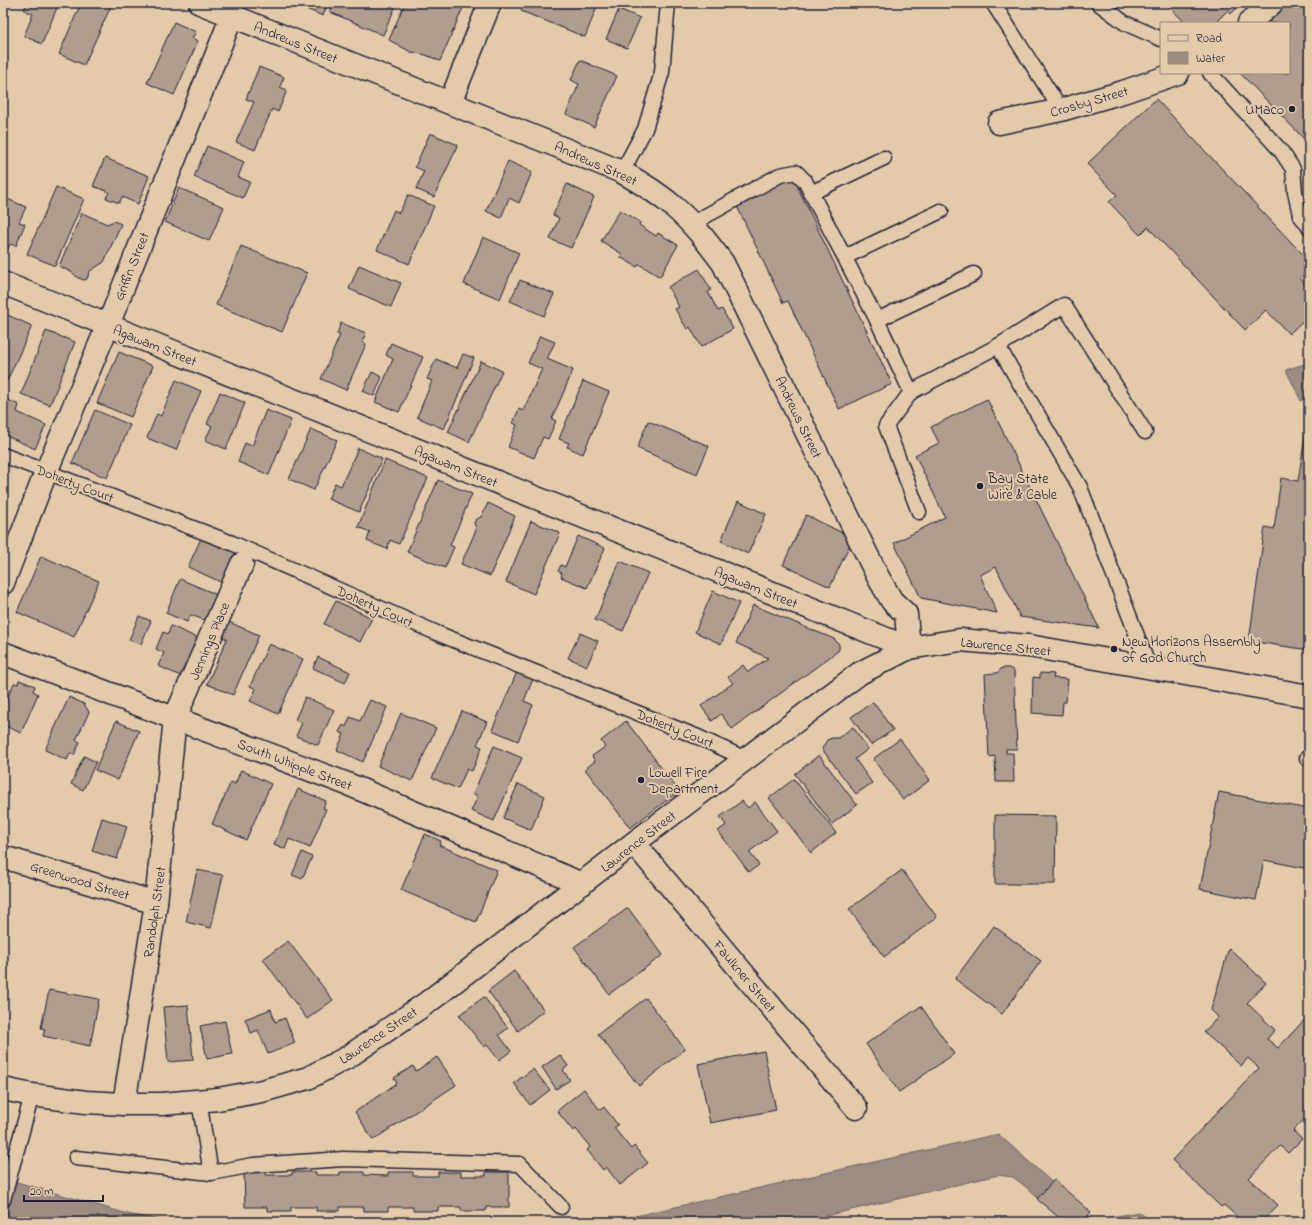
<svg xmlns="http://www.w3.org/2000/svg" width="1312" height="1225" viewBox="0 0 1312 1225" font-family="'Indie Flower',sans-serif">
<rect width="100%" height="100%" fill="#e3caab"/>
<filter id="ink" filterUnits="userSpaceOnUse"><feTurbulence type="fractalNoise" baseFrequency=".025" numOctaves="2"/><feDisplacementMap in="SourceGraphic" scale="8" xChannelSelector="R" yChannelSelector="G"/><feConvolveMatrix kernelMatrix="1 2 1 2 8 2 1 2 1" color-interpolation-filters="sRGB"/></filter>
<g filter="url(#ink)">
<g fill="#9c8c82" stroke="#6b6266">
<polygon points="1304,364 1309,365 1309,396 1301,401 1286,370"/>
<polygon points="998,1134 1094,1220 1139,1212 1152,1222 1064,1222 1026,1187 1013,1177 998,1175 801,1222 609,1222"/>
<polygon points="3,1178 128,1214 172,1222 3,1222"/>
</g>
<g fill="#b09d8e" stroke="#22223b">
<polygon points="27,3 59,3 42,44 24,36 33,14 24,10"/>
<polygon points="81,3 103,3 111,6 84,65 59,54"/>
<polygon points="294,3 328,3 323,16 294,4"/>
<polygon points="334,3 397,3 383,35 330,12"/>
<polygon points="405,3 465,3 440,61 426,55 411,52 389,40"/>
<polygon points="524,3 597,3 598,4 585,37 521,11"/>
<polygon points="1166,3 1242,3 1231,14 1228,10 1215,23 1185,23"/>
<polygon points="1287,3 1309,3 1309,144 1240,73 1289,73 1289,23 1266,23"/>
<polygon points="619,9 640,18 627,48 606,39"/>
<polygon points="174,22 196,32 192,38 198,41 174,95 147,83"/>
<polygon points="580,60 617,76 594,127 566,114 579,84 571,80"/>
<polygon points="259,67 284,77 280,87 287,90 278,112 272,109 255,150 236,142 254,102 246,99"/>
<polygon points="1156,99 1309,261 1309,269 1300,278 1309,288 1309,315 1289,334 1266,310 1245,330 1148,227 1140,235 1109,202 1117,195 1087,164"/>
<polygon points="430,133 458,145 434,197 416,189 424,171 415,167"/>
<polygon points="207,146 244,162 238,177 250,182 243,198 194,177"/>
<polygon points="105,158 149,176 138,204 122,197 119,203 106,198 109,192 93,186"/>
<polygon points="508,161 532,172 519,203 509,198 501,218 486,211"/>
<polygon points="792,175 892,384 839,409 788,301 783,303 735,202"/>
<polygon points="567,184 594,197 571,248 550,239 559,218 553,215"/>
<polygon points="56,187 84,199 55,266 27,254"/>
<polygon points="179,188 224,207 209,241 165,222"/>
<polygon points="408,195 434,206 409,264 377,250 394,210 399,213"/>
<polygon points="3,197 26,207 19,222 25,224 16,246 10,244 6,253 3,252"/>
<polygon points="620,210 640,222 639,225 656,236 658,233 678,245 660,277 639,264 637,267 620,257 622,254 601,241"/>
<polygon points="82,213 107,224 114,221 121,224 104,262 90,271 87,279 84,280 78,278 73,273 59,266"/>
<polygon points="483,237 519,253 500,299 464,284"/>
<polygon points="241,246 307,273 282,332 216,305"/>
<polygon points="359,265 401,283 391,307 349,289"/>
<polygon points="699,269 711,290 708,292 718,311 722,309 733,329 701,347 690,327 687,329 675,309 679,307 668,287"/>
<polygon points="520,280 554,294 544,316 510,301"/>
<polygon points="3,313 32,326 7,381 3,379"/>
<polygon points="341,323 366,333 362,342 366,344 346,390 321,379 340,335 337,334"/>
<polygon points="46,331 75,342 50,405 21,394"/>
<polygon points="540,336 555,342 547,359 573,370 552,419 556,421 548,439 543,437 534,458 508,447 517,425 513,423 519,409 523,411 542,369 528,363"/>
<polygon points="391,343 423,357 399,412 375,402 393,359 386,355"/>
<polygon points="119,352 153,366 131,417 97,403"/>
<polygon points="463,354 474,358 444,429 417,417 432,381 427,379 436,359 457,368"/>
<polygon points="481,361 502,371 469,442 448,432"/>
<polygon points="372,372 382,377 374,396 363,391"/>
<polygon points="176,380 201,391 176,450 147,438 157,414 161,416"/>
<polygon points="583,381 609,392 583,454 567,447 569,443 559,439"/>
<polygon points="220,392 245,403 226,449 205,440 212,426 207,424"/>
<polygon points="6,399 19,405 17,412 46,425 35,449 3,434 3,405"/>
<polygon points="987,399 1099,628 1020,617 996,567 980,575 997,613 921,598 894,543 945,517 915,455 939,443 931,427"/>
<polygon points="95,410 130,425 107,478 72,463"/>
<polygon points="266,410 291,420 269,475 238,462 245,443 252,446"/>
<polygon points="1308,418 1309,418 1309,650 1249,641 1265,527 1274,529 1281,478 1298,481"/>
<polygon points="648,421 709,446 697,474 637,448"/>
<polygon points="311,429 337,440 314,490 289,479"/>
<polygon points="358,448 382,459 359,512 328,499 335,483 341,486"/>
<polygon points="385,460 428,478 399,544 390,540 387,549 367,541 370,532 358,527"/>
<polygon points="438,480 472,494 450,545 454,547 445,568 407,552"/>
<polygon points="738,501 766,514 748,554 721,541"/>
<polygon points="488,503 515,516 490,576 461,564 476,530 474,522 477,519 481,517"/>
<polygon points="806,515 853,538 830,587 783,565"/>
<polygon points="531,521 560,533 534,594 506,582"/>
<polygon points="203,534 240,550 225,584 188,567"/>
<polygon points="578,536 605,548 587,588 561,577 562,573 558,571 561,565 565,567"/>
<polygon points="41,556 99,581 74,637 17,612"/>
<polygon points="620,561 648,573 623,631 595,620"/>
<polygon points="180,579 220,596 209,622 191,615 187,622 166,613"/>
<polygon points="713,591 739,603 721,644 695,632"/>
<polygon points="336,601 372,618 360,642 324,624"/>
<polygon points="753,605 834,639 839,644 839,649 838,651 732,729 721,714 712,721 701,706 733,683 728,677 743,665 748,672 768,658 736,643"/>
<polygon points="139,616 151,621 141,644 129,640"/>
<polygon points="224,620 259,635 233,695 207,684 227,639 217,635"/>
<polygon points="171,626 200,639 183,677 158,666 164,653 156,649 163,632 168,634"/>
<polygon points="580,633 598,641 587,666 568,658"/>
<polygon points="269,644 303,659 278,714 250,701 256,689 250,686"/>
<polygon points="318,657 350,672 345,683 313,668"/>
<polygon points="1002,668 1009,668 1014,671 1017,749 1006,749 1006,753 1013,753 1014,782 996,782 995,756 989,757 985,674 997,673"/>
<polygon points="517,672 533,679 524,701 533,705 518,741 492,730"/>
<polygon points="1040,673 1054,674 1053,678 1068,679 1066,702 1063,702 1062,715 1032,713 1033,677 1040,678"/>
<polygon points="19,680 35,686 33,691 38,694 21,733 3,725 5,716 3,715 3,708 14,683 18,684"/>
<polygon points="69,697 84,704 89,712 76,740 80,742 74,755 70,753 67,760 45,750"/>
<polygon points="305,697 334,710 318,745 296,736 302,723 295,720"/>
<polygon points="370,700 387,707 363,762 337,750 344,734 339,732 343,725 346,727 350,717 360,721"/>
<polygon points="873,702 893,730 871,745 851,717"/>
<polygon points="462,711 487,722 477,745 482,747 472,771 467,769 458,789 432,778"/>
<polygon points="401,713 436,728 412,781 378,766"/>
<polygon points="116,721 139,731 118,780 95,770"/>
<polygon points="626,721 679,791 630,828 585,769 595,761 592,756 605,747 601,741"/>
<polygon points="853,727 868,749 855,759 872,783 856,794 822,749 824,745 827,740 832,738 838,738"/>
<polygon points="900,739 930,780 903,800 873,759"/>
<polygon points="494,746 522,758 494,821 471,811 478,796 473,794"/>
<polygon points="819,755 857,805 832,824 795,774"/>
<polygon points="84,756 96,762 83,790 71,784"/>
<polygon points="241,770 271,784 246,840 212,824 231,782 235,784"/>
<polygon points="794,779 836,833 811,853 769,798"/>
<polygon points="518,784 545,796 531,830 503,818"/>
<polygon points="298,789 326,801 323,808 326,809 310,848 289,839 285,849 274,844"/>
<polygon points="1219,792 1309,809 1309,869 1264,860 1256,900 1200,889"/>
<polygon points="742,801 748,808 755,802 777,831 749,852 759,865 749,872 718,831 726,825 720,817"/>
<polygon points="995,815 1056,816 1055,884 995,884"/>
<polygon points="102,818 127,826 117,859 92,851"/>
<polygon points="425,834 441,841 439,845 497,870 476,922 401,890"/>
<polygon points="302,852 312,857 302,879 292,875"/>
<polygon points="197,870 223,875 211,928 186,922"/>
<polygon points="902,870 937,917 884,957 849,909"/>
<polygon points="628,908 663,955 609,994 574,947"/>
<polygon points="994,926 1041,961 1002,1014 955,979"/>
<polygon points="288,941 333,1000 307,1019 263,959"/>
<polygon points="1229,948 1266,983 1247,1003 1275,1030 1267,1039 1278,1048 1309,1015 1309,1114 1293,1131 1302,1139 1288,1153 1280,1146 1249,1178 1278,1205 1262,1222 1243,1222 1224,1205 1221,1207 1172,1160 1259,1068 1248,1058 1241,1066 1204,1032 1218,1017 1211,1010"/>
<polygon points="514,971 544,1010 518,1031 488,991"/>
<polygon points="49,990 99,999 90,1046 43,1036 45,1029 41,1028"/>
<polygon points="484,997 508,1028 499,1035 511,1051 499,1060 487,1045 484,1047 459,1015"/>
<polygon points="646,998 685,1049 639,1086 598,1034"/>
<polygon points="188,1005 193,1060 168,1062 163,1007"/>
<polygon points="921,1006 954,1054 899,1092 866,1044"/>
<polygon points="271,1009 275,1022 285,1018 295,1043 268,1054 258,1030 251,1033 245,1019"/>
<polygon points="225,1021 232,1054 207,1059 200,1026"/>
<polygon points="764,1051 776,1110 710,1123 698,1064"/>
<polygon points="560,1055 568,1066 563,1070 570,1080 556,1089 542,1067"/>
<polygon points="437,1057 456,1085 373,1140 355,1112 397,1083 394,1078 413,1066 416,1071"/>
<polygon points="533,1069 550,1090 530,1105 514,1083"/>
<polygon points="584,1089 600,1110 604,1107 618,1125 614,1128 631,1149 634,1146 648,1163 620,1185 606,1167 603,1170 587,1150 590,1147 576,1129 573,1131 557,1111"/>
<polygon points="244,1172 266,1172 266,1175 292,1175 292,1172 316,1172 316,1175 340,1175 340,1172 364,1172 364,1175 388,1176 388,1172 413,1172 413,1176 438,1176 438,1172 461,1172 461,1176 486,1176 486,1172 509,1172 509,1207 486,1207 486,1211 461,1211 461,1207 438,1207 438,1211 413,1211 413,1207 388,1207 388,1211 364,1211 364,1207 340,1207 340,1211 316,1211 316,1207 291,1207 291,1211 267,1211 267,1207 245,1207"/>
<polygon points="1054,1180 1091,1212 1083,1222 1064,1222 1037,1199"/>
</g>
<g fill="none" stroke-linecap="round" stroke-linejoin="round">
<g stroke="#22223b" stroke-width="17">
<g id="service">
<polyline points="993,3 1061,110"/>
<polyline points="1098,3 1125,23 1161,39"/>
<polyline points="1210,73 1281,151 1293,169 1295,192 1300,215 1309,227"/>
<polyline points="622,172 645,129 662,72 668,3"/>
<polyline points="811,193 884,158"/>
<polyline points="691,224 780,175 796,172 805,181 877,320 911,392 998,346 1080,487 1149,667"/>
<polyline points="845,257 941,211"/>
<polyline points="877,320 974,274"/>
<polyline points="998,346 1064,305 1145,432"/>
<polyline points="911,392 886,426 919,512"/>
<polyline points="3,455 232,543 439,634 698,737 746,759"/>
<polyline points="1307,758 1309,758"/>
<polyline points="76,1158 211,1173 199,1101"/>
<polyline points="211,1173 253,1165 344,1159 520,1164 561,1207"/>
<polyline points="3,1200 32,1095"/>
</g>
</g>
<g stroke="#22223b" stroke-width="25">
<g id="minor">
<polyline points="1249,23 1272,3"/>
<polyline points="450,103 490,3"/>
<polyline points="999,123 1061,110 1123,92 1178,73"/>
<path d="M3 283 909 648 906 614 892 601 878 577 723 263C708 243 693 223 674 207 658 193 640 182 622 172L200 3"/>
<polyline points="3,583 46,472 108,325 232,16"/>
<polyline points="3,653 350,785 582,884"/>
<polyline points="634,843 856,1108"/>
<polyline points="3,857 156,903"/>
<polyline points="124,1104 156,903 175,718 242,564"/>
</g>
</g>
<g stroke="#22223b" stroke-width="25">
<polyline id="secondary" points="3,1089 32,1095 86,1102 124,1104 162,1104 218,1099 262,1091 308,1078 348,1057 428,1002 634,843 860,673 909,648 960,640 1029,646 1309,696"/>
</g>
<use href="#service" stroke="#e3caab" stroke-width="14"/>
<use href="#minor" stroke="#e3caab" stroke-width="22"/>
<use href="#secondary" stroke="#e3caab" stroke-width="22"/>
</g>
</g>
<g fill="#22223b" stroke="#e3caab" stroke-width="1.5">
<circle cx="1292" cy="109" r="4"/>
<circle cx="980" cy="486" r="4"/>
<circle cx="1114" cy="649" r="4"/>
<circle cx="641" cy="780" r="4"/>
</g>
<g text-anchor="middle" stroke-width="4" stroke-linejoin="round" paint-order="stroke">
<g font-size="14" fill="#22223b" stroke="#e3caab">
<text transform="translate(296 42) rotate(22)" y="5">Andrews Street</text>
<text transform="translate(1089 101) rotate(-16)" y="5">Crosby Street</text>
<text transform="translate(596 163) rotate(24)" y="5">Andrews Street</text>
<text transform="translate(131 266) rotate(-68)" y="5">Griffin Street</text>
<text transform="translate(155 345) rotate(22)" y="5">Agawam Street</text>
<text transform="translate(799 417) rotate(64)" y="5">Andrews Street</text>
<text transform="translate(456 466) rotate(22)" y="5">Agawam Street</text>
<text transform="translate(75 483) rotate(21)" y="5">Doherty Court</text>
<text transform="translate(756 587) rotate(22)" y="5">Agawam Street</text>
<text transform="translate(375 606) rotate(24)" y="5">Doherty Court</text>
<text transform="translate(209 641) rotate(-67)" y="5">Jennings Place</text>
<text transform="translate(1006 646) rotate(6)" y="5">Lawrence Street</text>
<text transform="translate(675 728) rotate(22)" y="5">Doherty Court</text>
<text transform="translate(295 764) rotate(21)" y="5">South Whipple Street</text>
<text transform="translate(638 841) rotate(-38)" y="5">Lawrence Street</text>
<text transform="translate(80 880) rotate(17)" y="5">Greenwood Street</text>
<text transform="translate(154 912) rotate(-82)" y="5">Randolph Street</text>
<text transform="translate(745 976) rotate(50)" y="5">Faulkner Street</text>
<text transform="translate(378 1035) rotate(-34)" y="5">Lawrence Street</text>
</g>
<g font-size="14" fill="#22223b" stroke="#e3caab" text-anchor="start">
<text x="1284" y="114" text-anchor="end">UMaco</text>
<text x="988" y="483">Bay State<tspan x="988" dy="16">Wire &amp; Cable</tspan></text>
<text x="1122" y="646">New Horizons Assembly<tspan x="1122" dy="16">of God Church</tspan></text>
<text x="649" y="777">Lowell Fire<tspan x="649" dy="16">Department</tspan></text>
</g>
</g>
<rect width="1312" height="1225" fill="none" stroke="#e3caab" stroke-width="16"/>
<rect x="8" y="8" width="1296" height="1209" fill="none" stroke="#22223b" stroke-width="1.5" filter="url(#ink)"/>
<rect x="1160" y="22" width="130" height="52" fill="#e3caab" stroke="#96877e"/>
<rect x="1168" y="35" width="20" height="6" fill="#e3caab" stroke="#96877e"/>
<text x="1196" y="42" font-size="12" fill="#22223b">Road</text>
<rect x="1168" y="52" width="20" height="12" fill="#9c8c82" stroke="#96877e"/>
<text x="1196" y="62" font-size="12" fill="#22223b">Water</text>
<path d="M24 1195v6h79v-6" fill="none" stroke="#22223b" stroke-width="2"/>
<text x="30" y="1195" font-size="12" fill="#22223b" stroke="#e3caab" stroke-width="3" paint-order="stroke">20 m</text>
</svg>
